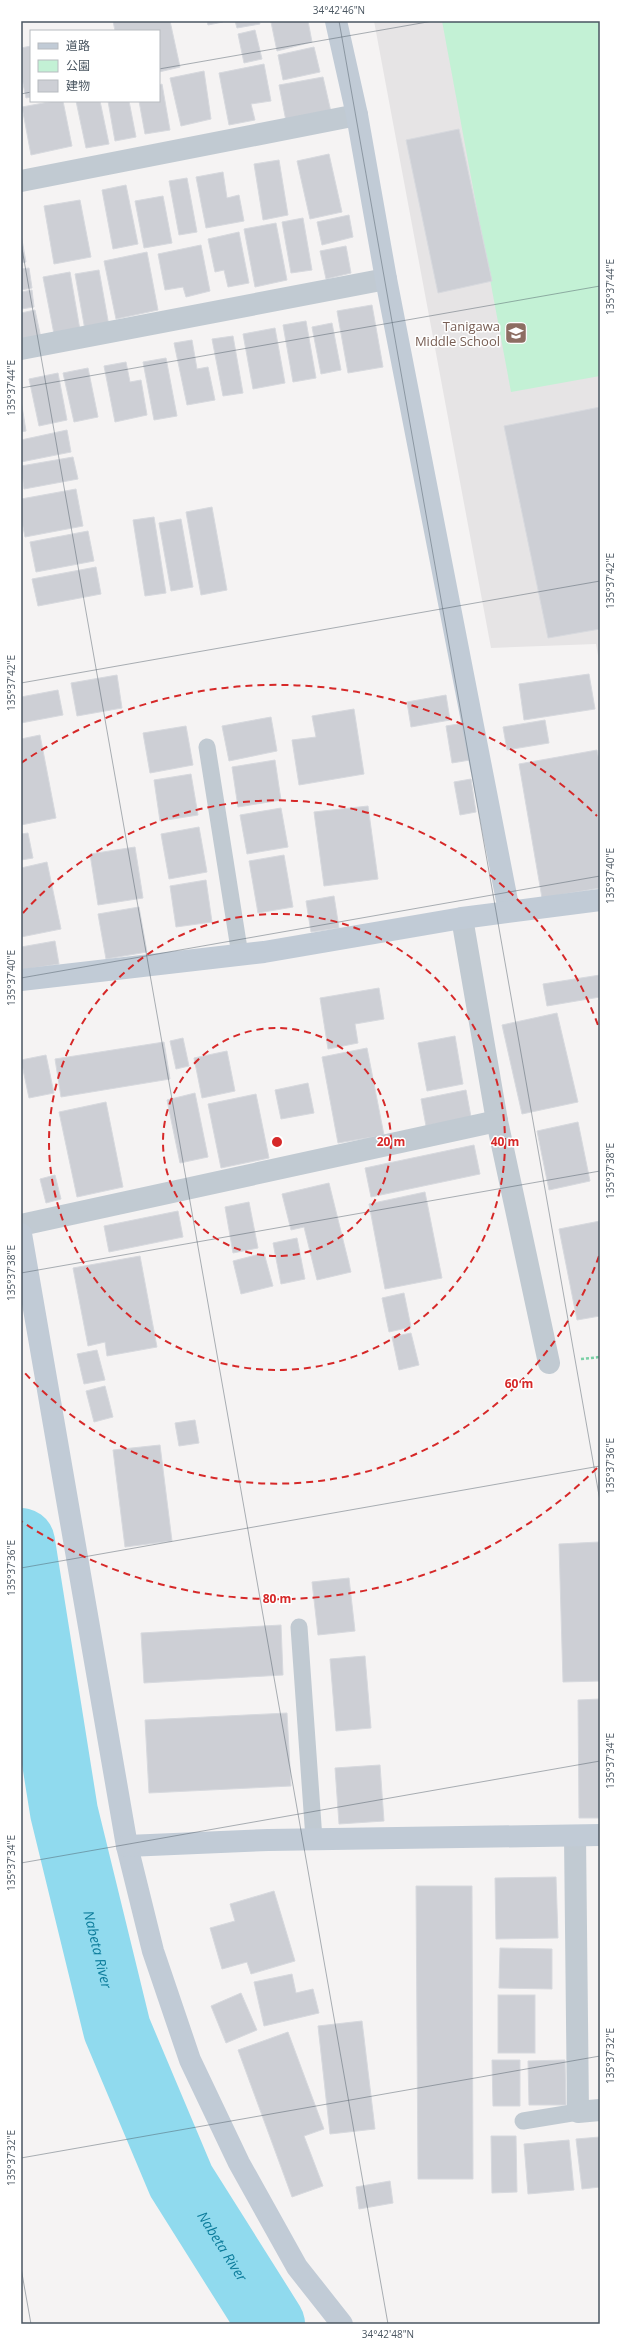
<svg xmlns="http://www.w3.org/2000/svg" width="621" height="2345" viewBox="0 0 621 2345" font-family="'Open Sans','Noto Sans JP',sans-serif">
<rect width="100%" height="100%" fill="#f5f3f3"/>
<polygon fill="#e6e4e5" points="374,21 600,21 600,667 596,644 491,648"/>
<polygon fill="#c3f1d5" points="442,21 600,21 600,376 511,392"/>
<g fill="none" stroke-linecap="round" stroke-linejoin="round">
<path stroke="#90daee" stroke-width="68" id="s1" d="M21 1542 64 1812 117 2029 181 2181 271 2324"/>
</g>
<g fill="#cdcfd5" stroke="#d7d9de">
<polygon points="113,21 170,21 180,67 159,72 159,31 115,31"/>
<polygon points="207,21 223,21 223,22 208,25"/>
<polygon points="235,21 259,21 260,24 237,28"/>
<polygon points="308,21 312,42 277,51 271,22"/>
<polygon points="255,30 262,59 244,63 238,34"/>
<polygon points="31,46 31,97 26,98 21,74 21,48"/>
<polygon points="314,47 320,72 283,80 278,55"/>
<polygon points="264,64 271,101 251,104 255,120 229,125 219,73"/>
<polygon points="204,71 211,119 181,126 170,78"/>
<polygon points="323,77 331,112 286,121 279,85"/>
<polygon points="162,84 170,130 145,134 139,101 159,101 159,85"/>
<polygon points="54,101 63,101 72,146 31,155 22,107"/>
<polygon points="76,101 100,101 109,144 86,148"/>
<polygon points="108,101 129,101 136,137 115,141"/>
<polygon points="459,129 492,281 438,293 406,140"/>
<polygon points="329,154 342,212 310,219 297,161"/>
<polygon points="279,160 288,215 263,220 254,164"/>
<polygon points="223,172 227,198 239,195 244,221 206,228 196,177"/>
<polygon points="187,178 197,232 179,235 169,181"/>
<polygon points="126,185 138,244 113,249 102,190"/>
<polygon points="163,196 172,243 144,248 135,201"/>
<polygon points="80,200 91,257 54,264 44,206"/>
<polygon points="349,215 353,237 322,245 317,222"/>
<polygon points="303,218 312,270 291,273 282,222"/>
<polygon points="276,223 287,280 255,287 244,229"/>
<polygon points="239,232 249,283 228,287 224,270 215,272 208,239"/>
<polygon points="21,234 26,262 21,263"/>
<polygon points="201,245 210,291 186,297 183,287 165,290 158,254"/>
<polygon points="346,246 351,273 326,279 320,251"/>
<polygon points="147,252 158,310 116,319 104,261"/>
<polygon points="29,268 32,288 21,290 21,269"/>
<polygon points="99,270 109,326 85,330 75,274"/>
<polygon points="70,272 80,330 54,334 43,277"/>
<polygon points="32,290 34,307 21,309 21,292"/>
<polygon points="372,305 383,367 348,373 337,311"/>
<polygon points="35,310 41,338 21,342 21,313"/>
<polygon points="306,321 316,378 293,382 283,325"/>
<polygon points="332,323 341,370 321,374 312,327"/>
<polygon points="275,328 285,383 253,389 243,334"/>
<polygon points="233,336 243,393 223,396 212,339"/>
<polygon points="192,340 197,369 208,367 215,400 187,405 174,343"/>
<polygon points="166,358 177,416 154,420 143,362"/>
<polygon points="126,362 130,382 141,380 147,415 115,422 104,366"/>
<polygon points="88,368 98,417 74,422 63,373"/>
<polygon points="58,373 67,420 39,426 29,379"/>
<polygon points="21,400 26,431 21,432"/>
<polygon points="600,407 600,629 548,638 504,426"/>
<polygon points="67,430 71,452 21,462 21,440"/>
<polygon points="73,457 78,479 24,489 21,466"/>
<polygon points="76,489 83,526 25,537 21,517 21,499"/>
<polygon points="212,507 227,590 201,595 186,512"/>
<polygon points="154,517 166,593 145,596 133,520"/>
<polygon points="181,519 193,587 171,591 159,523"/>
<polygon points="88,531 94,561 36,572 30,542"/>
<polygon points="96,567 101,594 38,606 32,579"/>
<polygon points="589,674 595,709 524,720 519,684"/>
<polygon points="117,675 122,708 77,716 71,683"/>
<polygon points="58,690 63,715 21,723 21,697"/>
<polygon points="446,695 450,720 411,727 407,702"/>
<polygon points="354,709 364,774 299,785 292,740 316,737 312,716"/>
<polygon points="271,717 277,751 229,761 222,726"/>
<polygon points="545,720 549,743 507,750 503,727"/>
<polygon points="464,723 470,760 452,763 446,726"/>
<polygon points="186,726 193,765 150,773 143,733"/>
<polygon points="40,735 56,818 21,825 21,739"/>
<polygon points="597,750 600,765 600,888 542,898 519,764"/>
<polygon points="275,760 281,800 238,807 232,767"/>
<polygon points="191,774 198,815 160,821 154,780"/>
<polygon points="471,779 476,812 460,815 454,782"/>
<polygon points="368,806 378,879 324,886 314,812"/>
<polygon points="281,808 288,847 247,854 240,815"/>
<polygon points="199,827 207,872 169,879 161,834"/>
<polygon points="28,833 33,858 21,860 21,834"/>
<polygon points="135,847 143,898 98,905 90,854"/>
<polygon points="284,855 293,907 258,913 249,861"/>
<polygon points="47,862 61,929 21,937 21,868"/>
<polygon points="206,880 212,922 176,927 170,886"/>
<polygon points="334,896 339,928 311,932 306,901"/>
<polygon points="139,907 147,952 106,959 98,914"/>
<polygon points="55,941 59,964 21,970 21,947"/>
<polygon points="600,975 600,997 547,1006 543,984"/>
<polygon points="379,988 384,1019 355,1024 358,1043 328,1049 320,998"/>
<polygon points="557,1013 578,1102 522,1114 502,1025"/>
<polygon points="455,1036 463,1084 427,1091 418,1043"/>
<polygon points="183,1038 189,1066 176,1069 170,1041"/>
<polygon points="164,1042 170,1079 61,1097 55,1059"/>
<polygon points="367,1048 384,1135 338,1143 322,1057"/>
<polygon points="227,1051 235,1091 202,1098 194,1058"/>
<polygon points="46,1055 54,1093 29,1098 21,1060"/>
<polygon points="308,1083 314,1113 281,1119 275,1090"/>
<polygon points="466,1090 471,1117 426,1126 421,1099"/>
<polygon points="195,1093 208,1157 180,1163 167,1100"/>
<polygon points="256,1094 269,1158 221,1168 208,1104"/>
<polygon points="106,1102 123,1187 77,1197 59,1112"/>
<polygon points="578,1122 590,1181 549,1190 537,1131"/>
<polygon points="474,1145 480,1174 371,1197 365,1168"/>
<polygon points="55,1175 61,1199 46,1203 40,1179"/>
<polygon points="329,1183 351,1272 317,1280 304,1227 291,1230 282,1194"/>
<polygon points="425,1192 442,1278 385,1289 369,1204"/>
<polygon points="249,1202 258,1248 233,1253 225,1207"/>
<polygon points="178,1211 183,1237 109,1252 104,1226"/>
<polygon points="600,1221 600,1316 577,1320 559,1229"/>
<polygon points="297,1238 305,1279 281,1284 273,1243"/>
<polygon points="264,1253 273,1286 241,1294 233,1261"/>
<polygon points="140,1256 157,1347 107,1356 105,1342 88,1346 73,1268"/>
<polygon points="404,1293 411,1327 389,1332 382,1298"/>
<polygon points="411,1333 419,1365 399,1370 392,1337"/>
<polygon points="97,1350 105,1380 84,1384 77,1354"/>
<polygon points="105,1386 113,1417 94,1422 86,1391"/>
<polygon points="195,1420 199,1443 179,1446 175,1423"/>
<polygon points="160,1445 172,1541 125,1547 113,1450"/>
<polygon points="599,1542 600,1681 563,1682 559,1544"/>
<polygon points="349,1578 355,1631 318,1635 312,1582"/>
<polygon points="281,1625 283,1675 144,1683 141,1633"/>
<polygon points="365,1656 371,1728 336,1731 330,1659"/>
<polygon points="600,1699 600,1818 579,1818 578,1700"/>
<polygon points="287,1713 291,1786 149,1793 145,1720"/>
<polygon points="380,1765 384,1821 339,1824 335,1768"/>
<polygon points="556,1877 558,1938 496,1939 495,1878"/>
<polygon points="416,1886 472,1886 473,2179 418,2179"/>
<polygon points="274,1891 295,1961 251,1974 247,1962 222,1969 210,1928 235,1921 230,1904"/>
<polygon points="500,1948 552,1949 552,1989 499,1988"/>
<polygon points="292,1974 296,1993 313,1989 319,2013 264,2026 254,1982"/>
<polygon points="241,1993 257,2030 226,2043 211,2006"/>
<rect x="498" y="1995" width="37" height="58"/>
<polygon points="362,2021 375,2129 330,2134 318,2026"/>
<polygon points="288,2032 324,2129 304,2136 323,2186 292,2197 238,2050"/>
<polygon points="492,2060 520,2060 520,2106 493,2106"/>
<polygon points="565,2060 566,2105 529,2105 528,2061"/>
<polygon points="491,2136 516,2136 517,2192 492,2193"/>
<polygon points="600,2137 600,2187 582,2189 576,2139"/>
<polygon points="569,2140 574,2190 528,2194 524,2144"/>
<polygon points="390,2181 393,2203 359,2209 356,2187"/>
</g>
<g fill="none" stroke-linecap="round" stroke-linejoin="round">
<polyline stroke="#7ad0a6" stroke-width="2.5" stroke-dasharray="3 2" stroke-linecap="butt" points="581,1359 600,1357"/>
<g stroke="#c1cad2" stroke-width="17">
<polyline points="207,747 240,955"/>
<polyline points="299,1627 314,1839"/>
<polyline points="523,2121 578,2112"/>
</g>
<g stroke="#c1cad2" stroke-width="22">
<polyline points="21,181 357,115"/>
<polyline points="21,349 386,279"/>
<polyline points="462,918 497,1121 549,1363"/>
<polyline points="21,1225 497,1121"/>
<polyline points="575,1836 578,2112 600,2110"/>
</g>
<g stroke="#c1cbd6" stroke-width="22">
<polyline points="336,21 357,115 386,279 509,911"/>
<polyline points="21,980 264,952 462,918 600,900"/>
<polyline points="21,1234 127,1846 153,1951 190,2060 239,2163 297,2267 342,2324"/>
<polyline points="127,1846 268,1840 600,1835"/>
</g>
</g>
<path fill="none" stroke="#4a5661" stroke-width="1" stroke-opacity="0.45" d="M339 21 600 1501M159 69 433 21M21 94 31 92M21 243 388 2324M21 388 600 286M21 683 600 581M21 978 600 876M21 1273 600 1171M21 1568 600 1466M21 1863 600 1761M21 2158 600 2056M21 2268 31 2324"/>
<g fill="none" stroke="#d62828" stroke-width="2" stroke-dasharray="7 5">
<circle cx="277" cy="1142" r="114"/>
<circle cx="277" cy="1142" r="228"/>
<path d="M599 1256A342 342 0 0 1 23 1371M23 913A342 342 0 0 1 599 1028"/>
<path d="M597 1468A457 457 0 0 1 21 1521M21 763A457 457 0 0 1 597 816"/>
</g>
<defs>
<g id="school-square" transform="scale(1.15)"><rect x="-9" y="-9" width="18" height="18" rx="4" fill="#8d6e63" stroke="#fff"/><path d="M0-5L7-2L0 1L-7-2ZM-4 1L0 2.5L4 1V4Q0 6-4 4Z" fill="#fff"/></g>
</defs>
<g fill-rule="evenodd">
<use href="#school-square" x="516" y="333"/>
</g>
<g text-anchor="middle" stroke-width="3" stroke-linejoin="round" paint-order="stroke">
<g font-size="13" fill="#785e54" stroke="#fff" text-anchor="end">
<text x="500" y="331">Tanigawa<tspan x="500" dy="15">Middle School</tspan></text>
</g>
<g font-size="14" font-style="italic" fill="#0c7c9b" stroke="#fff">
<text dy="5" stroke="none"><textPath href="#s1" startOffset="415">Nabeta River</textPath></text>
<text dy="5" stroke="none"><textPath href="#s1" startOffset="739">Nabeta River</textPath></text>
</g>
</g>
<circle cx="277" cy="1142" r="6" fill="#d62828" stroke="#fff" stroke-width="2"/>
<g font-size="12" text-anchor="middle" font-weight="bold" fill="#d62828" stroke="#fff" stroke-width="3" stroke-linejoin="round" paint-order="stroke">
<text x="391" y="1146">20 m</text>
<text x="505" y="1146">40 m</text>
<text x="519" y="1388">60 m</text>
<text x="277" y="1603">80 m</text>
</g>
<rect width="621" height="2345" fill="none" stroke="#ffffff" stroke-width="44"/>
<rect x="30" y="30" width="130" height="72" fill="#ffffff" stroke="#b7bbc0"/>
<rect x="38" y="43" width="20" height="6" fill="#c1cbd6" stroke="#b7bbc0"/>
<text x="66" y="50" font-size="12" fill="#4a5661">道路</text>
<rect x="38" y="60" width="20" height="12" fill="#c3f1d5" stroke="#b7bbc0"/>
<text x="66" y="70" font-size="12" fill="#4a5661">公園</text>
<rect x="38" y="80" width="20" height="12" fill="#cdcfd5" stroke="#b7bbc0"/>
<text x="66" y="90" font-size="12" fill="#4a5661">建物</text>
<rect x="22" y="22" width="577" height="2301" fill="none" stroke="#4a5661" stroke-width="1.5"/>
<g font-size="10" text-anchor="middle" fill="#4a5661">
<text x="339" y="14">34°42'46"N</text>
<text transform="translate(610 287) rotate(-90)" y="4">135°37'44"E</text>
<text transform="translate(11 388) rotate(-90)" y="4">135°37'44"E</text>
<text transform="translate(610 581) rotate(-90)" y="4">135°37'42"E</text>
<text transform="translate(11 683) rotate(-90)" y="4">135°37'42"E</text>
<text transform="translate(610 876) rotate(-90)" y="4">135°37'40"E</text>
<text transform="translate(11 978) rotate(-90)" y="4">135°37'40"E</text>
<text transform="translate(610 1171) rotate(-90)" y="4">135°37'38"E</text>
<text transform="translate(11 1273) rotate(-90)" y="4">135°37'38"E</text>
<text transform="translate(610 1466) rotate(-90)" y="4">135°37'36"E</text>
<text transform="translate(11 1568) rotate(-90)" y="4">135°37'36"E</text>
<text transform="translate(610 1761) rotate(-90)" y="4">135°37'34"E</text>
<text transform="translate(11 1863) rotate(-90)" y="4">135°37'34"E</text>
<text transform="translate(610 2056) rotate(-90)" y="4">135°37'32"E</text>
<text transform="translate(11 2158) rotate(-90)" y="4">135°37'32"E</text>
<text x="388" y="2338">34°42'48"N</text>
</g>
</svg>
